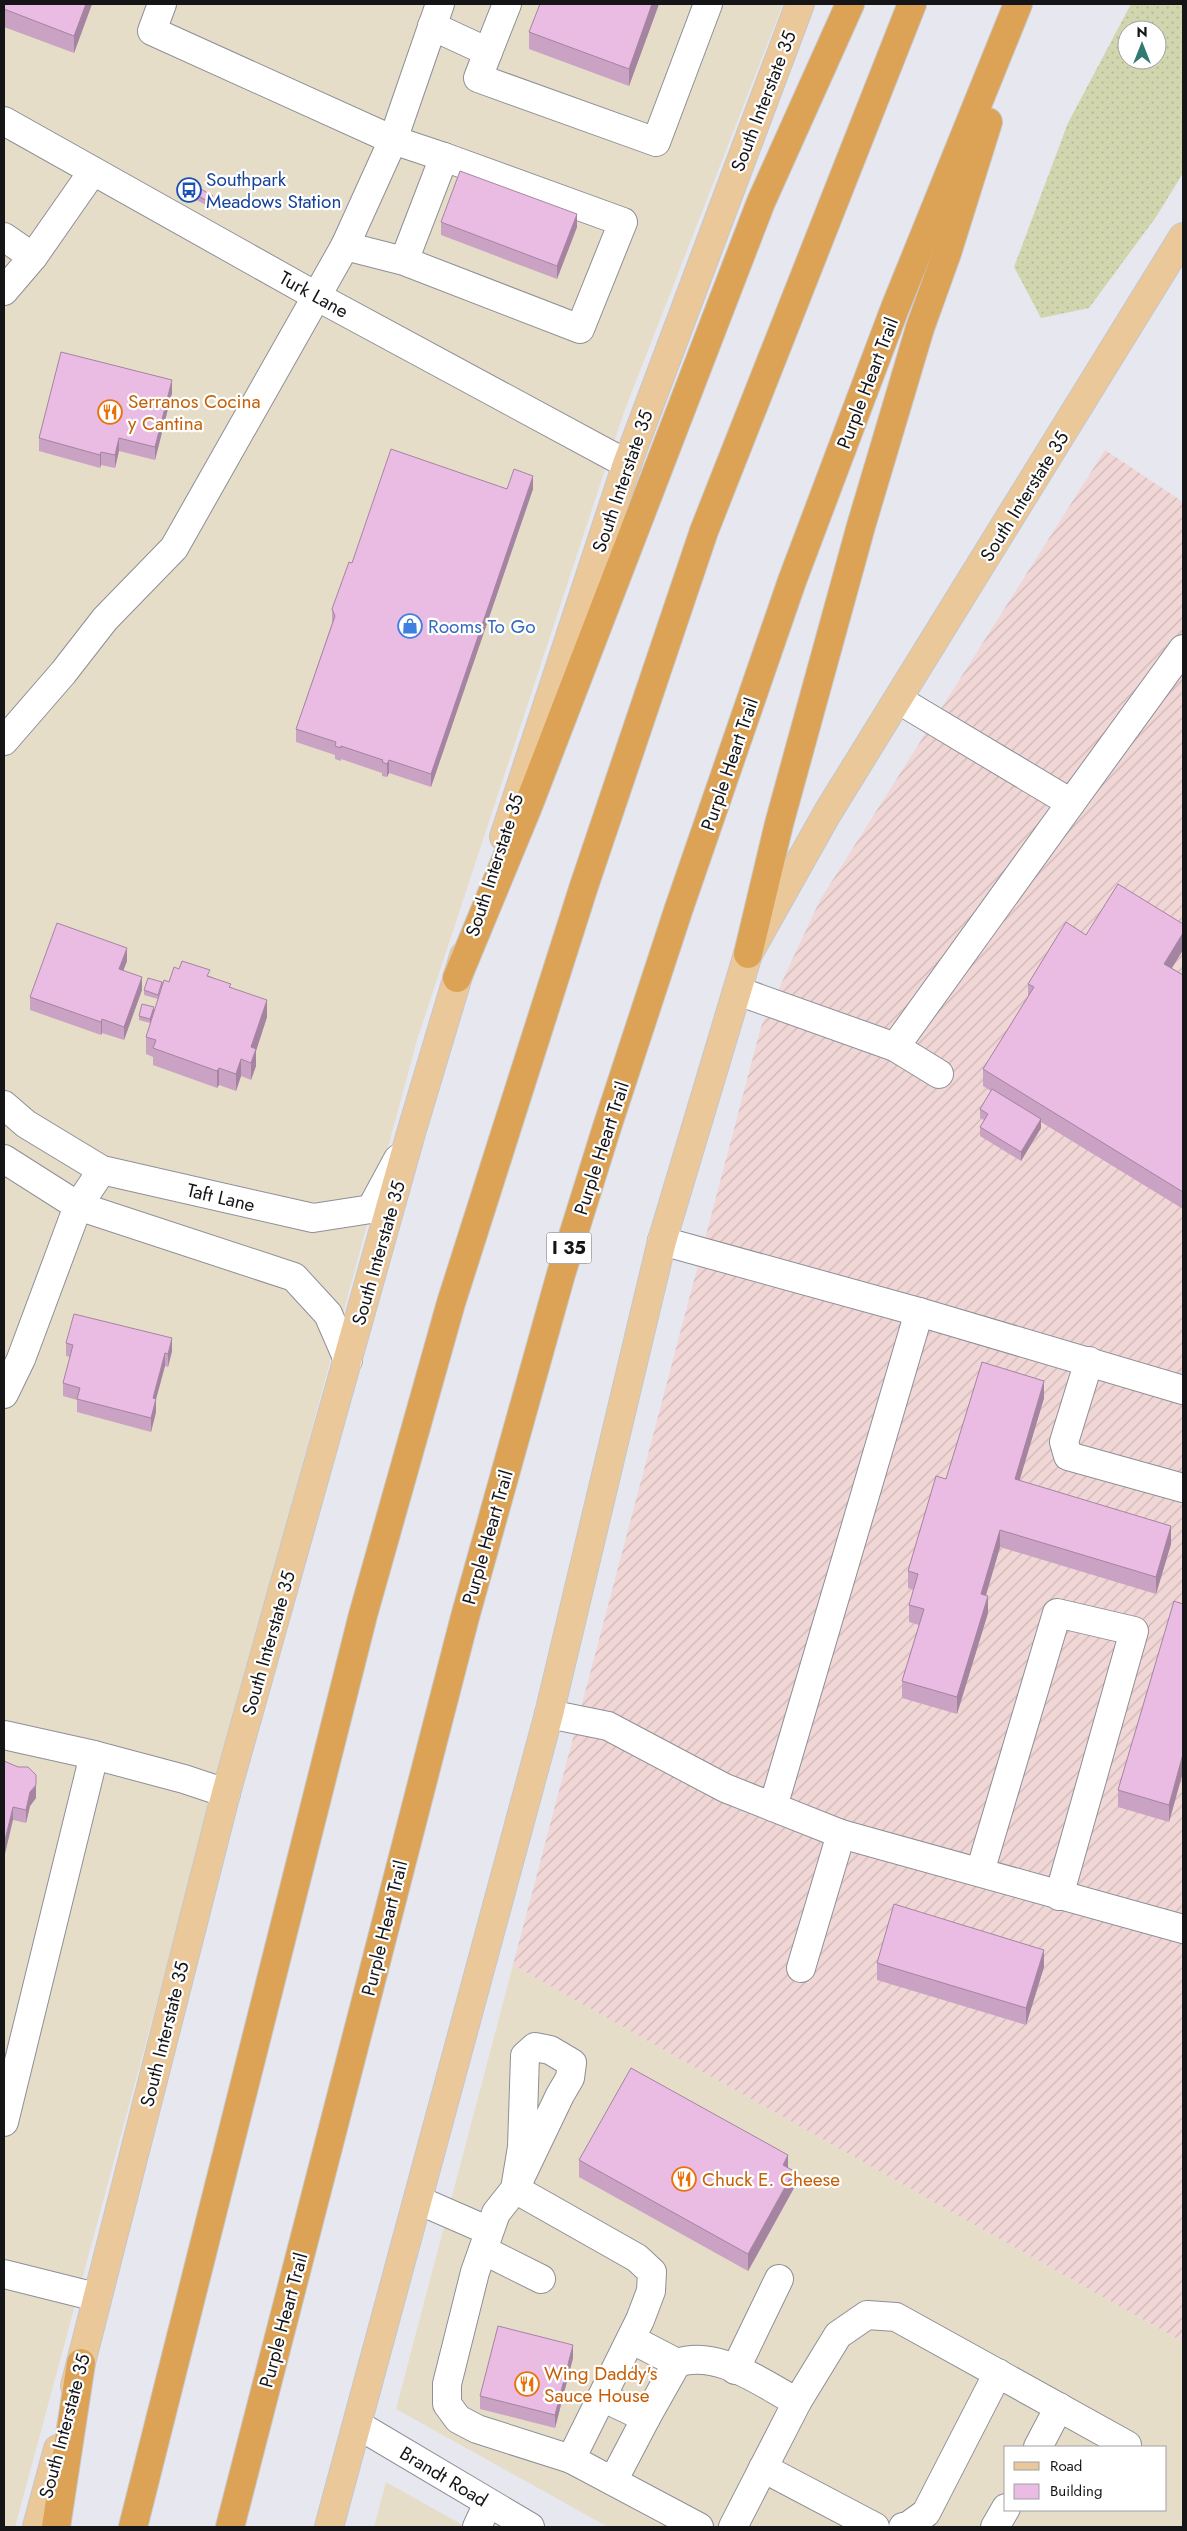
<svg xmlns="http://www.w3.org/2000/svg" width="1187" height="2531" viewBox="0 0 1187 2531" font-family="Jost,sans-serif">
<defs>
<pattern id="industrial-furrows" width="10" height="10" patternUnits="userSpaceOnUse" patternTransform="scale(1.25)"><rect width="10" height="10" fill="#f1d6d6"/><path d="M-1 1l2-2M0 10L10 0M9 11l2-2" fill="none" stroke="#ceb7b7"/></pattern>
<pattern id="grass-dots" width="8" height="8" patternUnits="userSpaceOnUse" patternTransform="scale(1.25)"><rect width="8" height="8" fill="#d2d6ae"/><path d="M2 2h.1M6 6h.1" fill="none" stroke="#b3b795" stroke-width="1.8" stroke-linecap="round"/></pattern>
</defs>
<rect width="100%" height="100%" fill="#e6e7ef"/>
<g fill="#e6ddc8" fill-rule="evenodd">
<polygon points="4,4 783,4 624,412 417,1040 15,2527 4,2527"/>
<path d="M513 1965 1183 2342V2527H608L396 2409ZM1006 2447H1166V2510H1006Z"/>
<polygon points="386,2482 466,2527 374,2527"/>
</g>
<polygon fill="url(#industrial-furrows)" points="1105,450 1183,502 1183,2342 513,1965 761,1027 820,900"/>
<path fill="url(#grass-dots)" fill-rule="evenodd" d="M1131 4H1183V173L1156 217 1089 308 1041 318 1014 267 1068 123ZM1127 30H1157V60H1127Z"/>
<g fill="none" stroke-linecap="round" stroke-linejoin="round">
<g stroke="#8e8f97" stroke-width="30">
<g id="minor">
<polyline points="162,4 152,31 393,140 444,157"/>
<polyline points="432,26 488,52 507,4"/>
<polyline points="488,52 478,78 656,142 708,4"/>
<polyline points="4,121 316,296 627,464"/>
<polyline points="4,237 33,257"/>
<polyline points="345,246 404,261 580,329 623,222 444,157 404,261"/>
<polyline points="4,291 33,257 93,171"/>
<polyline points="4,741 63,673 105,619 174,548 345,246 393,140 440,4"/>
<polyline points="1071,803 1183,649"/>
<polyline points="738,991 895,1047 939,1074"/>
<polyline points="895,1047 1071,803 899,700"/>
<polyline points="4,1105 26,1124 102,1170 313,1218 371,1209 398,1159"/>
<polyline points="4,1159 78,1206 294,1277 328,1314 348,1360"/>
<polyline points="662,1241 919,1312 1183,1390"/>
<polyline points="1089,1361 1064,1442 1068,1456 1183,1488"/>
<polyline points="4,1394 21,1359 78,1206 102,1170"/>
<polyline points="549,1714 608,1726 725,1788 841,1834 801,1968"/>
<polyline points="4,1735 94,1755 184,1779 226,1793"/>
<polyline points="773,1807 919,1312"/>
<polyline points="841,1834 1183,1929"/>
<polyline points="980,1872 1057,1613 1134,1631 1059,1896"/>
<polyline points="4,2122 94,1755"/>
<polyline points="515,2189 522,2147 525,2056 535,2047 550,2050 572,2063 570,2078 560,2095 515,2189 496,2213 475,2272 447,2384 447,2404 458,2419 477,2429 571,2459 699,2527"/>
<polyline points="515,2189 637,2258 652,2272 651,2291 640,2320 571,2459"/>
<polyline points="418,2200 489,2231"/>
<polyline points="483,2250 541,2279"/>
<polyline points="4,2274 96,2297"/>
<polyline points="631,2339 677,2363"/>
<polyline points="735,2370 779,2279"/>
<polyline points="602,2397 646,2418 613,2481"/>
<path d="M646 2418 677 2363C718 2349 761 2383 797 2402"/>
<polyline points="358,2425 530,2527"/>
<polyline points="1038,2447 1059,2407"/>
<polyline points="763,2468 875,2527"/>
<polyline points="477,2527 488,2503"/>
<polyline points="733,2527 797,2402 838,2335 867,2315 896,2317 1127,2445"/>
<polyline points="903,2527 908,2526 926,2513 998,2373"/>
<polyline points="995,2527 1006,2508"/>
</g>
</g>
<g stroke="#c7c7c8" stroke-width="30">
<g id="major">
<polyline points="504,837 627,464 800,4"/>
<polyline points="75,2386 226,1793 411,1133 464,956"/>
<polyline points="37,2527 58,2449"/>
<polyline points="329,2527 549,1714 662,1241 748,954 828,812 1183,237"/>
</g>
</g>
<g stroke="#c7c7c8" stroke-width="30">
<g id="highway">
<polyline points="748,954 779,824 861,526 920,328 947,253 988,122"/>
<polyline points="457,978 527,809 761,202 850,4"/>
<polyline points="56,2527 81,2363"/>
<polyline points="133,2527 363,1615 451,1303 584,886 704,531 912,4"/>
<polyline points="230,2527 465,1617 561,1274 607,1127 678,911 792,581 895,308 1018,4"/>
</g>
</g>
<use href="#minor" stroke="#fff" stroke-width="28"/>
<use href="#major" stroke="#eac89a" stroke-width="28"/>
<use href="#highway" stroke="#dca356" stroke-width="28"/>
</g>
<g fill="#c9a2c4">
<polygon points="4,4 92,4 74,53 4,27"/>
<polygon points="659,4 629,86 529,49 529,32"/>
<polygon points="195,194 213,200 209,207 195,199"/>
<polygon points="441,222 577,227 557,279 441,235"/>
<polygon points="172,393 155,460 119,451 115,468 101,465 100,468 39,451 39,438"/>
<polygon points="507,489 533,489 431,787 389,773 387,777 382,776 382,773 341,759 341,761 335,759 335,755 296,742 296,729 332,623 332,609 352,563"/>
<polygon points="1086,935 1172,968 1183,975 1183,1209 1041,1122 1041,1128 1021,1161 980,1136 980,1127 984,1120 980,1118 980,1109 991,1091 983,1086 983,1069 1028,997 1028,984"/>
<polygon points="127,961 123,970 142,990 124,1040 102,1033 101,1035 30,1010 30,997"/>
<polygon points="179,969 210,976 231,987 267,1017 256,1051 256,1066 251,1080 241,1076 236,1091 219,1085 217,1088 153,1065 153,1057 146,1054 146,1037 158,999 144,995 144,990 162,982 169,982"/>
<polygon points="154,1011 150,1023 139,1020 139,1016"/>
<polygon points="66,1343 172,1351 168,1367 165,1366 156,1399 156,1412 151,1432 77,1412 77,1400 63,1396 63,1383 70,1357 66,1356"/>
<polygon points="1044,1398 1019,1481 1171,1544 1156,1594 1000,1547 986,1596 988,1613 957,1714 902,1698 902,1681 919,1625 909,1622 909,1605 914,1590 908,1588 908,1571 946,1479"/>
<polygon points="1183,1604 1183,1772 1169,1822 1118,1807 1118,1790"/>
<polygon points="4,1761 36,1798 30,1806 26,1823 13,1820"/>
<polygon points="877,1963 1044,1967 1026,2025 877,1980"/>
<polygon points="579,2160 788,2167 794,2188 748,2271 579,2177"/>
<polygon points="573,2358 555,2428 480,2409 480,2396"/>
</g>
<g fill="#a484a0">
<polygon points="86,4 92,4 74,53 74,36"/>
<polygon points="652,4 659,4 629,86 629,69"/>
<polygon points="213,196 213,200 209,207 209,202"/>
<polygon points="577,214 577,227 557,279 557,266"/>
<polygon points="172,380 172,393 155,460 155,447"/>
<polygon points="119,438 119,451 115,468 115,455"/>
<polygon points="101,452 101,465 100,468 100,455"/>
<polygon points="533,476 533,489 431,787 431,774"/>
<polygon points="389,760 389,773 387,777 387,764"/>
<polygon points="1183,933 1183,950 1164,981 1164,964"/>
<polygon points="127,948 127,961 119,982 119,969"/>
<polygon points="142,977 142,990 124,1040 124,1027"/>
<polygon points="267,1000 267,1017 256,1051 256,1066 251,1080 251,1047"/>
<polygon points="154,1007 154,1011 150,1023 150,1019"/>
<polygon points="102,1019 102,1033 101,1035 101,1022"/>
<polygon points="241,1059 241,1076 236,1091 236,1074"/>
<polygon points="219,1068 219,1085 217,1088 217,1071"/>
<polygon points="1041,1119 1041,1128 1021,1161 1021,1152"/>
<polygon points="172,1338 172,1351 168,1367 168,1354"/>
<polygon points="165,1353 165,1366 156,1399 156,1412 151,1432 151,1418 153,1398"/>
<polygon points="1044,1381 1044,1398 1015,1496 1015,1479"/>
<polygon points="1171,1526 1171,1544 1156,1594 1156,1577"/>
<polygon points="1000,1530 1000,1547 981,1611 981,1594"/>
<polygon points="988,1596 988,1613 957,1714 957,1697"/>
<polygon points="1183,1754 1183,1772 1169,1822 1169,1805"/>
<polygon points="36,1785 36,1798 30,1806 26,1823 26,1810 30,1792"/>
<polygon points="13,1807 13,1820 4,1858 4,1844"/>
<polygon points="1044,1950 1044,1967 1026,2025 1026,2008"/>
<polygon points="788,2155 788,2172 783,2165"/>
<polygon points="794,2171 794,2188 748,2271 748,2254"/>
<polygon points="573,2345 573,2358 555,2428 555,2415"/>
</g>
<g fill="#eabce4" stroke="#a484a0">
<polygon points="4,4 86,4 74,36 4,9"/>
<polygon points="540,4 652,4 629,69 529,32"/>
<polygon points="460,171 577,214 557,266 441,222"/>
<polygon points="199,188 213,196 209,202 195,194"/>
<polygon points="61,352 172,380 155,447 119,438 115,455 101,452 100,455 39,438"/>
<polygon points="391,449 507,489 514,469 533,476 431,774 389,760 387,764 382,762 383,760 341,746 341,748 335,746 336,742 296,729 335,616 332,609 349,562 352,563"/>
<polygon points="1118,884 1183,924 1183,933 1164,964 1183,975 1183,1192 983,1069 1034,987 1028,984 1066,922 1086,935"/>
<polygon points="57,923 127,948 119,969 142,977 124,1027 102,1019 101,1022 30,997"/>
<polygon points="182,961 210,970 207,976 231,984 229,987 267,1000 251,1047 256,1049 251,1063 241,1059 236,1074 219,1068 217,1071 153,1048 156,1040 146,1037 164,980 169,982 174,967 179,969"/>
<polygon points="148,978 162,982 158,995 144,990"/>
<polygon points="142,1004 154,1007 150,1019 139,1016"/>
<polygon points="992,1089 1041,1119 1021,1152 980,1127 988,1114 980,1109"/>
<polygon points="74,1314 172,1338 168,1354 165,1353 153,1398 156,1399 151,1418 77,1399 80,1388 63,1383 73,1345 66,1343"/>
<polygon points="982,1362 1044,1381 1015,1479 1171,1526 1156,1577 1000,1530 981,1594 988,1596 957,1697 902,1681 924,1609 909,1605 918,1574 908,1571 936,1476 946,1479"/>
<polygon points="1174,1601 1183,1604 1183,1754 1169,1805 1118,1790"/>
<polygon points="4,1761 18,1767 28,1767 36,1775 36,1785 30,1792 26,1810 13,1807 4,1844"/>
<polygon points="894,1904 1044,1950 1026,2008 877,1963"/>
<polygon points="631,2068 788,2155 783,2165 794,2171 748,2254 579,2160"/>
<polygon points="498,2326 573,2345 555,2415 480,2396"/>
</g>
<defs>
<g id="bus-ring" transform="scale(1.25)"><circle r="9.5" fill="#fff" stroke="#1a4fb4" stroke-width="1.5"/><path d="M-5-6H5V4H4V6H2V4H-2V6H-4V4H-5ZM-3.5-4V0h7V-4ZM-3.5 1.2v1.5H-2V1.2ZM2 1.2v1.5H3.5V1.2Z" fill="#1a4fb4"/></g>
<g id="restaurant-ring" transform="scale(1.25)"><circle r="9.5" fill="#fff" stroke="#e8710a" stroke-width="1.5"/><path d="M-5-6h1v4h1v-4h1v4h1v-4h1v5L-1.5 .5V6h-2V.5L-5-1ZM5-6V6H3V1.5H1.5Q1.5-4 5-6Z" fill="#e8710a"/></g>
<g id="shop-ring" transform="scale(1.25)"><circle r="9.5" fill="#fff" stroke="#3f7fe0" stroke-width="1.5"/><path d="M-5-2.5h2.3a2.7 3.5 0 0 1 5.4 0H5L5.5 6h-11ZM-1.5-2.5h3a1.5 2.3 0 0 0-3 0Z" fill="#3f7fe0"/></g>
</defs>
<g fill-rule="evenodd">
<use href="#bus-ring" x="189" y="190"/>
<use href="#restaurant-ring" x="110" y="412"/>
<use href="#shop-ring" x="410" y="626"/>
<use href="#restaurant-ring" x="684" y="2179"/>
<use href="#restaurant-ring" x="527" y="2384"/>
</g>
<g text-anchor="middle" stroke-width="4.5" stroke-linejoin="round" paint-order="stroke">
<rect fill="#fff" stroke="#5b5b5d" stroke-width="1" x="546.5" y="1232.5" width="45" height="31" rx="4"/>
<g font-size="18" font-weight="bold" fill="#151518">
<text x="569" y="1254">I 35</text>
</g>
<g font-size="19" fill="#151518" stroke="#fff">
<text transform="translate(763 101) rotate(-69)" y="7">South Interstate 35</text>
<text transform="translate(314 294) rotate(29)" y="7">Turk Lane</text>
<text transform="translate(867 383) rotate(-69)" y="7">Purple Heart Trail</text>
<text transform="translate(622 481) rotate(-71)" y="7">South Interstate 35</text>
<text transform="translate(1024 496) rotate(-58)" y="7">South Interstate 35</text>
<text transform="translate(729 764) rotate(-71)" y="7">Purple Heart Trail</text>
<text transform="translate(494 865) rotate(-72)" y="7">South Interstate 35</text>
<text transform="translate(601 1148) rotate(-72)" y="7">Purple Heart Trail</text>
<text transform="translate(221 1197) rotate(13)" y="7">Taft Lane</text>
<text transform="translate(378 1253) rotate(-74)" y="7">South Interstate 35</text>
<text transform="translate(487 1537) rotate(-74)" y="7">Purple Heart Trail</text>
<text transform="translate(268 1643) rotate(-74)" y="7">South Interstate 35</text>
<text transform="translate(384 1928) rotate(-76)" y="7">Purple Heart Trail</text>
<text transform="translate(164 2034) rotate(-76)" y="7">South Interstate 35</text>
<text transform="translate(283 2320) rotate(-75)" y="7">Purple Heart Trail</text>
<text transform="translate(64 2426) rotate(-75)" y="7">South Interstate 35</text>
<text transform="translate(444 2476) rotate(31)" y="7">Brandt Road</text>
</g>
<g font-size="19" fill="#164399" stroke="#fff" text-anchor="start">
<text x="206" y="186">Southpark<tspan x="206" dy="22">Meadows Station</tspan></text>
</g>
<g font-size="19" fill="#c56008" stroke="#fff" text-anchor="start">
<text x="128" y="408">Serranos Cocina<tspan x="128" dy="22">y Cantina</tspan></text>
<text x="702" y="2186">Chuck E. Cheese</text>
<text x="544" y="2380">Wing Daddy's<tspan x="544" dy="22">Sauce House</tspan></text>
</g>
<g font-size="19" fill="#366cbe" stroke="#fff" text-anchor="start">
<text x="428" y="633">Rooms To Go</text>
</g>
</g>
<rect width="1187" height="2531" fill="none" stroke="#151518" stroke-width="10"/>
<rect x="1004" y="2446" width="162" height="65" fill="#ffffff" stroke="#a1a1a3"/>
<rect x="1014" y="2462" width="25" height="8" fill="#eac89a" stroke="#a1a1a3"/>
<text x="1050" y="2471" font-size="15" fill="#151518">Road</text>
<rect x="1014" y="2484" width="25" height="15" fill="#eabce4" stroke="#a1a1a3"/>
<text x="1050" y="2496" font-size="15" fill="#151518">Building</text>
<g transform="translate(1142 45)"><circle r="24" fill="#ffffff" stroke="#a1a1a3"/>
<path d="M0-4L9 19L0 12L-9 19Z" fill="#317973"/>
<text y="-8" font-size="14" font-weight="bold" text-anchor="middle" fill="#151518">N</text>
</g>
</svg>
